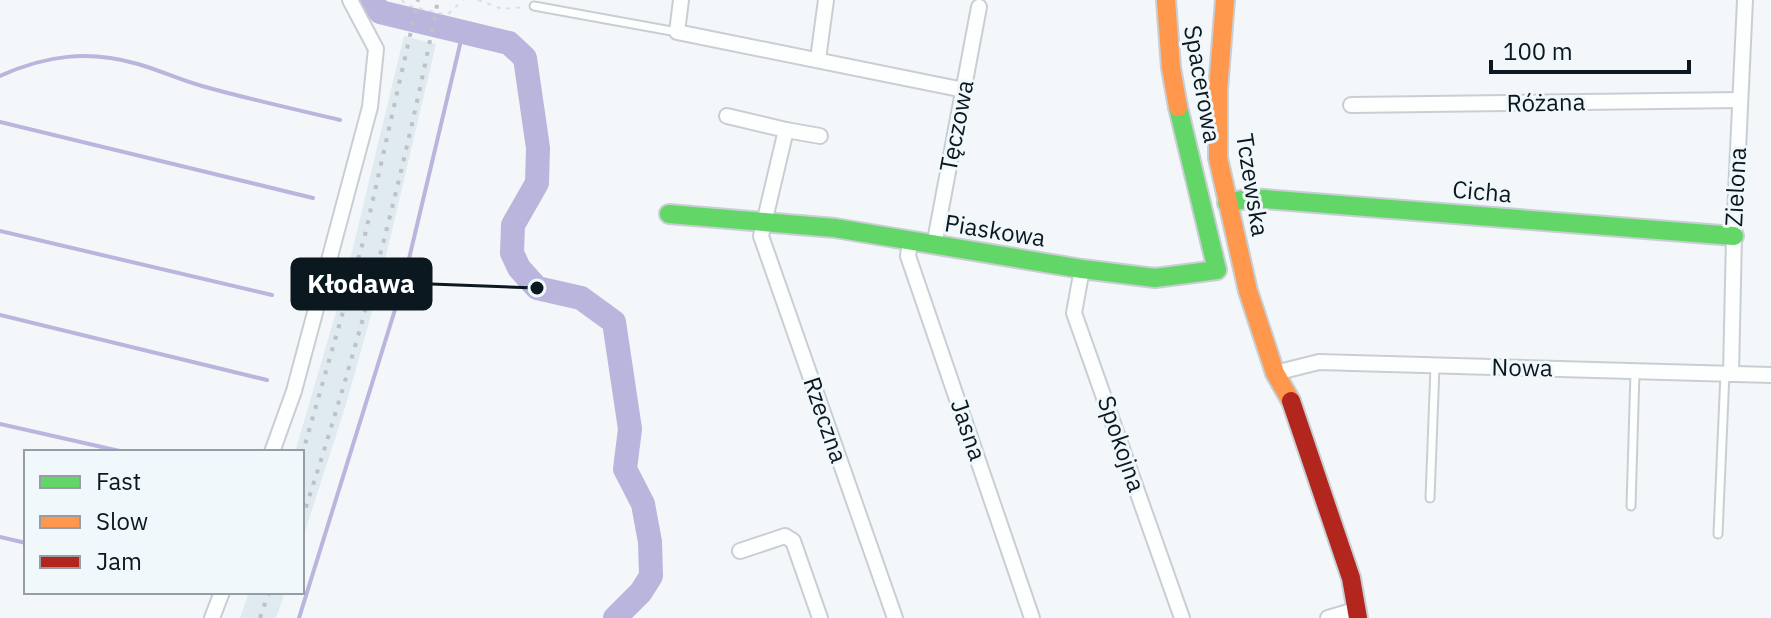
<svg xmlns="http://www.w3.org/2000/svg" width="1771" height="618" viewBox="0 0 1771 618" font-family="'IBM Plex Sans',sans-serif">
<rect width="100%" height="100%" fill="#f4f7f9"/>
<g fill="#dfeaf1">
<polygon points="404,36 436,44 377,294 346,404 302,541 302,452 295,452 344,285"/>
<polygon points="249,592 285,592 276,618 240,618"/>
</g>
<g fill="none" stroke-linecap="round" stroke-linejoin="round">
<g stroke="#b9b5dd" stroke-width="4">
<path d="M0 76C46 55 88 50 138 64 159 70 180 80 202 86 248 99 294 109 340 120"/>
<polyline points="0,122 313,198"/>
<polyline points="0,231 272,295"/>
<polyline points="0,315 267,380"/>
<polyline points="0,424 124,452"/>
<polyline points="0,537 26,543"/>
<polyline points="299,618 403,284 463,32"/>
</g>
<polyline stroke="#b9b5dd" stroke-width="24" points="371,0 380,12 509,43 525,58 538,148 537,183 513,225 512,253 519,268 537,288 581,298 614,322 630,429 625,469 643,504 650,542 651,576 641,592 615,618"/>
<g stroke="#c8cfd4" stroke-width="11">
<g id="lane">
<polyline points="534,6 677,32"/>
<polyline points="1430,498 1435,366"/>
<polyline points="1631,506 1635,372"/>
<polyline points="1718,534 1725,373"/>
</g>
</g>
<g stroke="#c8cfd4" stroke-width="18">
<g id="street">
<polyline points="681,0 677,32 964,90"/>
<polyline points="818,59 826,0"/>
<polyline points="1351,105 1740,100"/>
<polyline points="727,116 786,130 761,236 895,618"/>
<polyline points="786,130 820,136"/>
<polyline points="910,241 908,256 1032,618"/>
<polyline points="934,246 979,7"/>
<polyline points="1082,269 1074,313 1182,618"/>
<polyline points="1275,373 1319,362 1771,375"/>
<polyline points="1731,374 1734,236 1745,0"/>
<polyline points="272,452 294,391 370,107 376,49 350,0"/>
<polyline points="740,551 785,536 793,541 820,618"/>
<polyline points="212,618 222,592"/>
<polyline points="1328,618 1355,610"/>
</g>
</g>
<g stroke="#c8cfd4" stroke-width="22">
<g id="fast">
<polyline points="1227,203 1251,198 1734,236"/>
<polyline points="669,214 835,228 1082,269 1155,278 1217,270 1178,107"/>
</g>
</g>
<g stroke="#c8cfd4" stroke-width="22">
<g id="slow">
<polyline points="1166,0 1171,68 1178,107"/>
<polyline points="1225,0 1218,90 1218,158 1248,291 1275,373 1291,401"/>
</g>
</g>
<g stroke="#c8cfd4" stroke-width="22">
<polyline id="jam" points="1291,401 1351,578 1358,618"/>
</g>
<g stroke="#dddee0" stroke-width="2" stroke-dasharray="4 6" stroke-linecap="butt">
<polyline points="402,0 406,5 447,15 463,0"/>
<polyline points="478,0 502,9 525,7"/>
</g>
<use href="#lane" stroke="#fdfefe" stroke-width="7"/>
<use href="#street" stroke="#fdfefe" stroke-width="14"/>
<use href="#fast" stroke="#63d668" stroke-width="18"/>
<use href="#slow" stroke="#ff974d" stroke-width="18"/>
<use href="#jam" stroke="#b3261e" stroke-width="18"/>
<g stroke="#bfc1c3" stroke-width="4" stroke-dasharray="4 8" stroke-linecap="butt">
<polyline points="302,455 365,235 418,0"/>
<path d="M302 519C358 349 404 176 438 0"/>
<polyline points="260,618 269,592"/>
</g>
</g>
<g text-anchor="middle" stroke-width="6" stroke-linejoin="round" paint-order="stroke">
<g font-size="24" fill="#0b181f" stroke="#f1f8fc">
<text transform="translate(1202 84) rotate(80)" y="8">Spacerowa</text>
<text transform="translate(1546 103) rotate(-1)" y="8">Różana</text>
<text transform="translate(957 126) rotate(-79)" y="8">Tęczowa</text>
<text transform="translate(1252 185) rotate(81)" y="8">Tczewska</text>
<text transform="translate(1736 187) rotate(-87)" y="8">Zielona</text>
<text transform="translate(1482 192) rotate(5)" y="8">Cicha</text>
<text transform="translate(995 231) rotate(9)" y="8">Piaskowa</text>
<text transform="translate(1522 368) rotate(1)" y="8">Nowa</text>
<text transform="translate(825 420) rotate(71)" y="8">Rzeczna</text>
<text transform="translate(968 430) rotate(71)" y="8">Jasna</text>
<text transform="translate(1121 444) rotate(71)" y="8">Spokojna</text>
</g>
</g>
<path fill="none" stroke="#0b181f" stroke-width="3" d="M537 288L431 284"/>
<circle fill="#0b181f" stroke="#f1f8fc" stroke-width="3" cx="537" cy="288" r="8"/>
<rect fill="#0b181f" stroke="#0b181f" stroke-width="3" x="292" y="259" width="139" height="50" rx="8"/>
<g font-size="26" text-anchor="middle" font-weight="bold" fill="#fff">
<text x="361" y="293">Kłodawa</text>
</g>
<rect x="24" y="450" width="280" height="144" fill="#f1f8fc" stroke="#959ea4" stroke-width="2"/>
<rect x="40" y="476" width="40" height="12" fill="#63d668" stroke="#959ea4" stroke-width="2"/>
<text x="96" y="490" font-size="24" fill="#0b181f">Fast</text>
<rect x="40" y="516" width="40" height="12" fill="#ff974d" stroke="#959ea4" stroke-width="2"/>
<text x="96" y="530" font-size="24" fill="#0b181f">Slow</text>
<rect x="40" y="556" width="40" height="12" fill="#b3261e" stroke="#959ea4" stroke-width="2"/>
<text x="96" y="570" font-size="24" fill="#0b181f">Jam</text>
<path d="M1491 60v12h198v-12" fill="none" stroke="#0b181f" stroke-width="4"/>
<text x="1503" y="60" font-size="24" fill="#0b181f" stroke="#f1f8fc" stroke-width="6" paint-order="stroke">100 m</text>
</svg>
